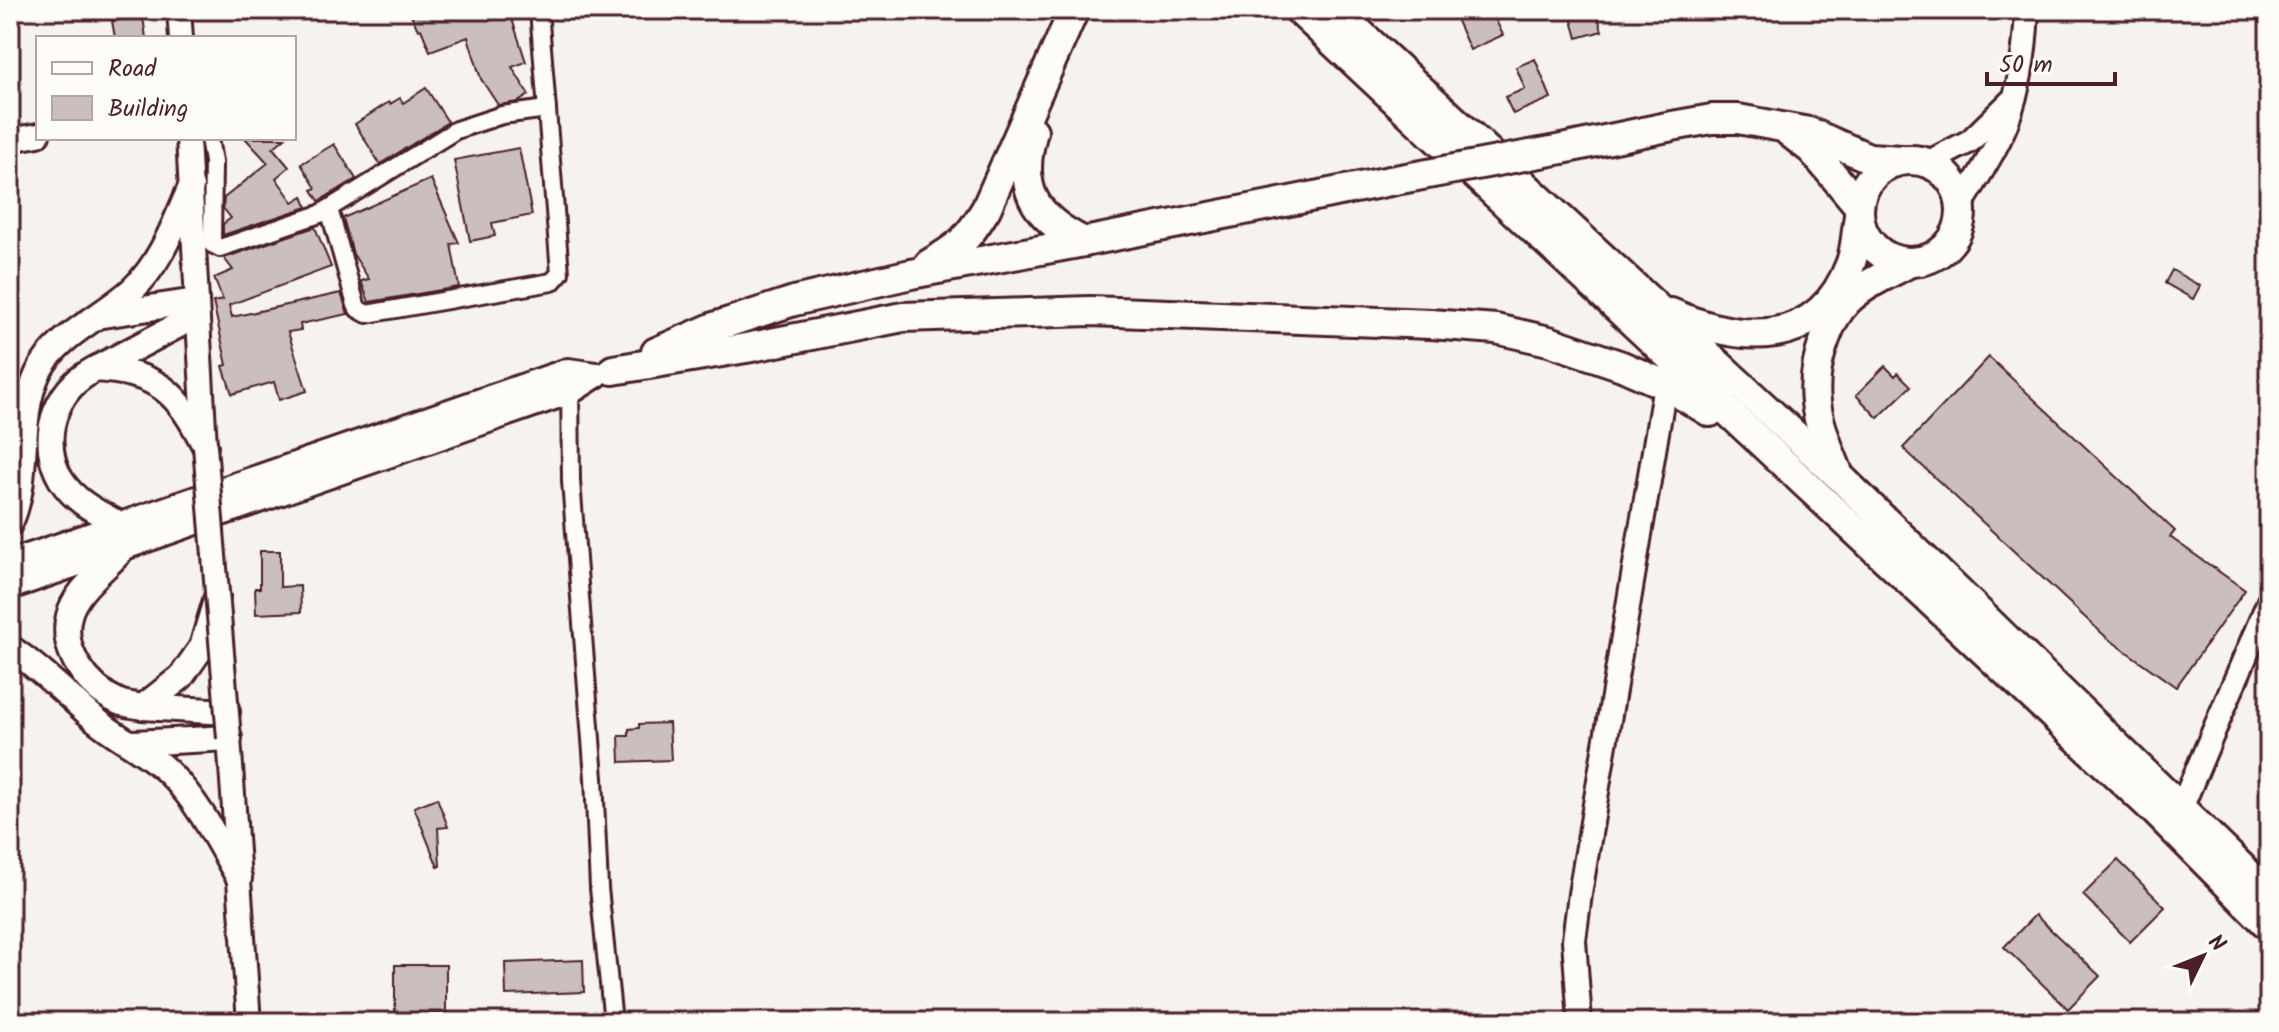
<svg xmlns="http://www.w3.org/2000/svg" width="2279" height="1032" viewBox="0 0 2279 1032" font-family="Kalam,sans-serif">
<rect width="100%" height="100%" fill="#f6f3ef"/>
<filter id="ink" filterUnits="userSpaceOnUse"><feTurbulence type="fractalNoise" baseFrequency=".0125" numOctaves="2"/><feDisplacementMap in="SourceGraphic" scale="16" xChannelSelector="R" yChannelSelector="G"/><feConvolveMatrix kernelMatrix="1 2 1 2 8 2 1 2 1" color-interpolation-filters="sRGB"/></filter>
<g filter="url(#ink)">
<g fill="#cbbfbe" stroke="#4a1f2b" stroke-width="2">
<polygon points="409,10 509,10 526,62 512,67 529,95 518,102 498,105 481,79 468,37 430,51 421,29 418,30"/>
<polygon points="1452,10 1491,10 1503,35 1470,50"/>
<polygon points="1569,10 1596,10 1602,31 1577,38"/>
<polygon points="143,17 146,38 115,38 112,21"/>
<polygon points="1535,59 1551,98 1513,114 1505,97 1525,89 1516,67"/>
<polygon points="426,88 448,122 380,164 355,124 389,102 390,104 400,98 403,103"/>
<polygon points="245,138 285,138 273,148 289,167 276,178 293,202 303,196 307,207 223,235 223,224 231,218 223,208 224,198 268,163"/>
<polygon points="334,144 356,179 319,201 312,190 316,188 301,164"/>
<polygon points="519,148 532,215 492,223 495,236 470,241 454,160"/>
<polygon points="431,179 459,243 451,244 459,287 369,302 361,281 369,279 353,254 343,218"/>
<polygon points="315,227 331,267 229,305 232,317 341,293 348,314 300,324 301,330 288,332 307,391 279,400 274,382 232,394 223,366 227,365 213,302 223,300 214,278 233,270 224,258"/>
<polygon points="2172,270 2200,286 2193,299 2165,283"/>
<polygon points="1989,357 2175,531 2170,537 2245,590 2176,687 2106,637 1903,448"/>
<polygon points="1885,366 1895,376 1898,373 1911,386 1878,418 1856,395"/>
<polygon points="260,551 280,551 280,587 300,586 301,612 256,614 255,588 260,588"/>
<polygon points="669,723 671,760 620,762 619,736 629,736 629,729 639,728 639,724"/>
<polygon points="437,798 448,827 438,828 440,866 438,867 414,807"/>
<polygon points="2118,860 2165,907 2130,942 2083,895"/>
<polygon points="2035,915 2100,976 2068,1009 2004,947"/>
<polygon points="583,960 584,992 506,995 505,963"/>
<polygon points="395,965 446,965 446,1014 395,1013"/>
</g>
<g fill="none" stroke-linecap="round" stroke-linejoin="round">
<g stroke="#4a1f2b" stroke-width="22">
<g id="street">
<polyline points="209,138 213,162 212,244 220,248 320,214 456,130 502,115 547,109"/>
<polyline points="329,209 356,305 358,309 367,314 552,282 560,273 539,10"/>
<polyline points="570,381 571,481 594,778 599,888 613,1022"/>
</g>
</g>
<g stroke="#4a1f2b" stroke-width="28">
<g id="secondary">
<polyline points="179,10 181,38"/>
<polyline points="188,138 205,446"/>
<polyline points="10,140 38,135"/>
<polyline points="1927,163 1970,141 2011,101"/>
<path d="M1961 205C1974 184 1988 162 1999 140 2019 99 2025 54 2027 10"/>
<polyline points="229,738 249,1022"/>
<polyline points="2176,820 2269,601"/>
<polyline points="1580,1022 1574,940 1580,894 1665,385"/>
</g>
</g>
<g stroke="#4a1f2b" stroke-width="30">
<g id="primary">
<polyline points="103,315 196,301"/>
<polyline points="97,368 196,316"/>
<path d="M10 523C31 477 16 420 38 373 56 335 105 316 134 288 162 261 175 222 191 187"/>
<path d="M119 524C105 516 89 509 77 498 42 469 42 415 75 383 80 378 88 373 95 369 158 373 177 391 205 446"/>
<path d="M119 553C103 571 74 592 69 616 60 651 88 688 119 702 126 705 135 705 143 707L181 677 202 647 217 597"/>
<polyline points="10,563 568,371 596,375"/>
<polyline points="10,587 571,391 596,375"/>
<path d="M10 648C42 669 67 696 96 720 120 740 149 752 171 775 200 804 219 844 239 878"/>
<polyline points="143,707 227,712"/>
<polyline points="134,743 229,738"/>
</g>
</g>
<g stroke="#4a1f2b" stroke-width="34">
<g id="highway">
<polyline points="1299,10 2154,810 2269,926"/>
<polyline points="1335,10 1841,478 2269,894"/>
<path d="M1033 131C1017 186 1032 217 1084 242"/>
<polyline points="1789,132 1812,150 1859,206"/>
<polyline points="1562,149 1672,126 1712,119 1738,119 1809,132 1869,158 1901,160"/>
<circle cx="1910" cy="211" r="51"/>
<path d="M929 264C960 246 967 240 986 209L1074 10"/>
<path d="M1671 313C1740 343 1818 350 1850 265 1856 251 1856 232 1859 216"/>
<polyline points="656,352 714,327 794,301 911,274 1084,242 1390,181"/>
<polyline points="613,370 746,348 903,317 1090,311 1431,324 1496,329 1549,341 1622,366 1665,385 1710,412"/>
<path d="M1837 470C1817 422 1806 389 1825 339 1830 325 1837 311 1847 301 1864 284 1889 274 1910 262"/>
</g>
</g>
<use href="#street" stroke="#fdfcf7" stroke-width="16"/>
<use href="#secondary" stroke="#fdfcf7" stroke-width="22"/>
<use href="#primary" stroke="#fdfcf7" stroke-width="24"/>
<use href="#highway" stroke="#fdfcf7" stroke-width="28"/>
<g stroke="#4a1f2b" stroke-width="28" stroke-linecap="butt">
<polyline id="secondary-bridge" points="205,446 229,738"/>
</g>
<g stroke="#4a1f2b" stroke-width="34" stroke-linecap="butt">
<polyline id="highway-bridge" points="1390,181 1562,149"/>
</g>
<use href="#secondary-bridge" stroke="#fdfcf7" stroke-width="22"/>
<use href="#highway-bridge" stroke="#fdfcf7" stroke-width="28"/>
</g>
</g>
<rect width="2279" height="1032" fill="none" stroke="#fdfcf7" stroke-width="40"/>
<rect x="20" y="20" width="2239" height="992" fill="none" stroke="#4a1f2b" stroke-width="3" filter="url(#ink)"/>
<rect x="36" y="36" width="260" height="104" fill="#fdfcf7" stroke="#b5a4a5" stroke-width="2"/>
<rect x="52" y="62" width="40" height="12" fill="#fdfcf7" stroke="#b5a4a5" stroke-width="2"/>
<text x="108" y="76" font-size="24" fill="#4a1f2b">Road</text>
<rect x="52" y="96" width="40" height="24" fill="#cbbfbe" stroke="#b5a4a5" stroke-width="2"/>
<text x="108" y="116" font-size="24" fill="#4a1f2b">Building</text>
<g transform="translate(2203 956) rotate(47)" stroke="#fdfcf7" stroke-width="6" paint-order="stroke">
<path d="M0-6L14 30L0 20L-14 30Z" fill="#4a1f2b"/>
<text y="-12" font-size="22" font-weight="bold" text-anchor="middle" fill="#4a1f2b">N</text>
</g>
<path d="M1987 72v12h128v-12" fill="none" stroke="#4a1f2b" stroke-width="4"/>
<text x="1999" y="72" font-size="24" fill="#4a1f2b" stroke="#fdfcf7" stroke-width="6" paint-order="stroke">50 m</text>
</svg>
